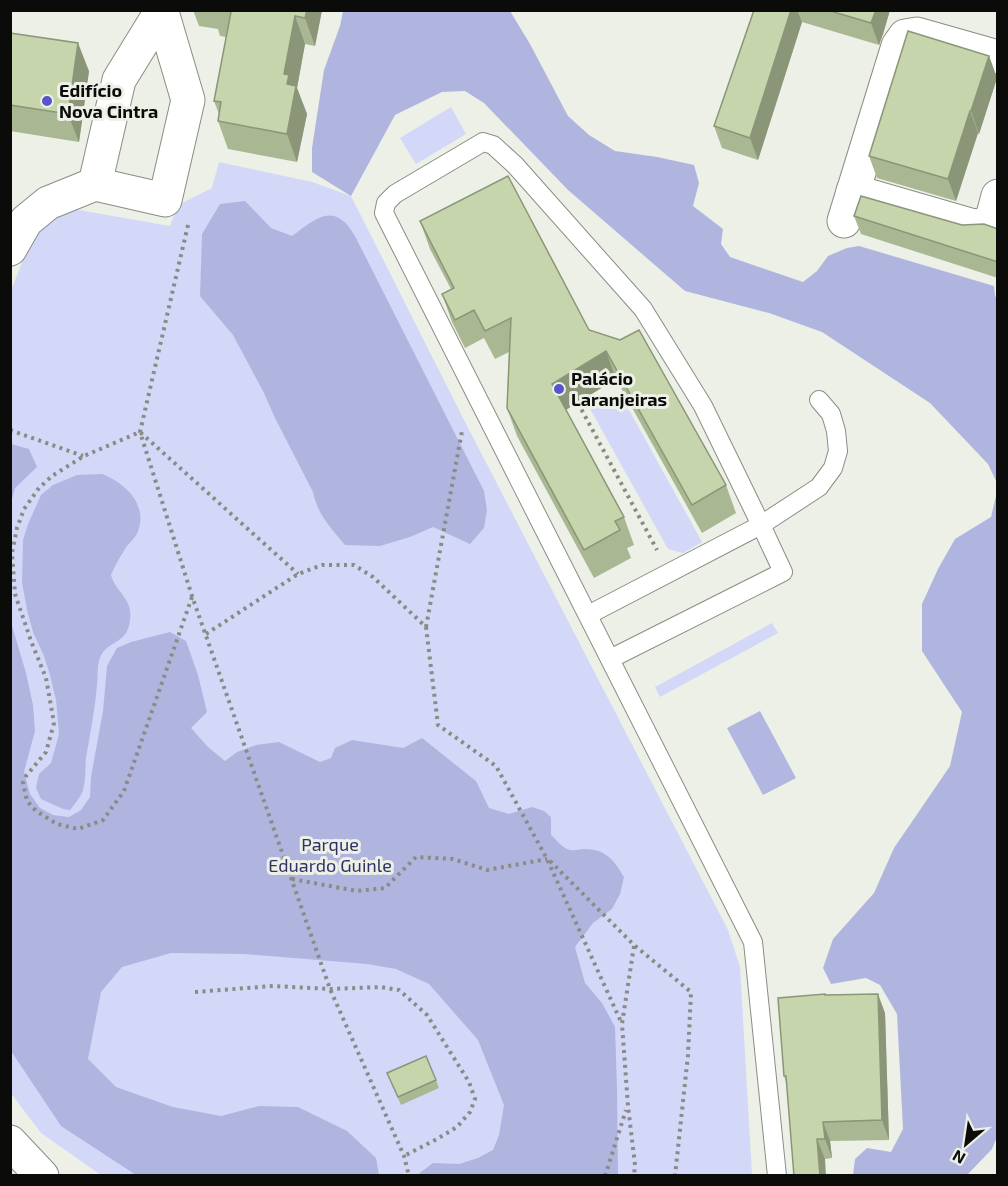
<svg xmlns="http://www.w3.org/2000/svg" width="1008" height="1186" viewBox="0 0 1008 1186" font-family="'Exo 2',sans-serif">
<rect width="100%" height="100%" fill="#ecf0e6"/>
<g fill="#d3d8f9">
<polygon points="451,107 466,134 416,164 400,138"/>
<polygon points="219,162 312,182 351,196 464,420 728,930 740,967 752,1175 101,1175 41,1133 10,1092 10,293 32,237 48,223 73,209 170,226 178,205 212,188"/>
<polygon points="598,399 629,410 702,542 683,553 668,549 588,405"/>
<polygon points="772,623 778,633 660,697 655,687"/>
</g>
<g fill="#b0b5df">
<polygon points="343,11 510,11 530,44 568,116 589,135 615,151 657,157 694,165 699,183 693,206 723,229 721,244 730,257 803,282 817,271 828,256 847,248 859,246 994,286 995,296 998,299 997,483 988,464 930,403 822,332 769,313 685,291 568,190 484,103 465,91 442,92 395,115 351,196 312,172 312,148 324,70 340,26"/>
<path d="M245 201 271 228 292 236C307 226 326 206 343 221 348 224 352 232 355 236L484 491 487 510 484 528 470 544 433 527 410 537 380 546 345 545C330 527 318 515 313 492L275 418 264 393 233 335 200 296 202 234 220 204Z"/>
<polygon points="11,444 29,449 37,467 15,488 11,503"/>
<polygon points="997,492 997,1137 992,1149 967,1175 853,1175 855,1159 867,1148 891,1152 903,1129 897,1014 880,985 866,978 831,984 823,968 833,939 874,893 894,848 950,766 962,712 922,651 922,604 938,569 955,539 991,517"/>
<path d="M10 619 26 673 33 705 35 731 24 772 30 794 40 808 53 815 69 817 81 810 90 797 91 777 103 711 107 666 117 648 131 642 170 632 186 641 198 675 207 712 191 728 208 747 225 761 237 752 256 745 279 742 320 762 331 758 335 748 352 740 403 748 422 738 476 781 489 808 509 814 532 807 544 811 551 817V835C557 840 562 848 570 850 574 851 579 849 584 849 606 849 614 860 624 877L620 894 612 909 593 923 575 947 585 983 602 1003 615 1027 617 1088 618 1175H417L433 1163 459 1164 478 1158 493 1150 499 1135 504 1105 478 1040 429 984 396 969 367 964 244 954 171 953 122 967 101 992 88 1059 116 1087 173 1107 221 1116 259 1106 298 1107 347 1131 376 1158 379 1175H136L61 1126 11 1051Z"/>
</g>
<g fill="#b1b7e1">
<path d="M102 474C125 483 148 504 138 531 136 537 131 541 127 546 121 555 115 565 111 575 116 593 133 598 130 620 128 645 106 640 100 658 97 665 98 677 97 685 95 710 90 734 86 758 85 768 86 787 81 795 78 800 74 805 70 810L63 809 41 799 36 788 39 774 51 763 59 734 56 700 50 675 44 656 33 632 27 610 22 582 23 540 28 524 41 495 53 485 77 475Z"/>
<polygon points="760,711 796,778 763,795 727,728"/>
</g>
<g fill="none" stroke-linecap="round" stroke-linejoin="round">
<g stroke="#8a8d84" stroke-width="20">
<g id="service">
<polyline points="588,615 761,525 783,572 610,659"/>
<polyline points="777,1176 753,942 384,213 386,203 395,194 483,142 493,145 515,165 643,309 703,406 761,525 819,487 833,468 838,451 836,431 831,414 819,400"/>
</g>
</g>
<g stroke="#8a8d84" stroke-width="35">
<g id="minor">
<polyline points="162,12 188,100 165,200 95,184 119,80 162,10"/>
<polyline points="853,191 974,226 986,225 993,215 998,196"/>
<polyline points="844,221 898,46 905,36 917,34 998,57"/>
<polyline points="10,249 26,221 48,203 95,184"/>
<polyline points="10,1142 42,1176"/>
</g>
</g>
<g stroke="#898b84" stroke-width="4" stroke-dasharray="3 4.5" stroke-linecap="butt">
<polyline points="188,225 140,432 192,596 330,989 404,1156 409,1176"/>
<polyline points="578,403 657,550"/>
<polyline points="10,430 83,456"/>
<polyline points="192,597 124,791 103,820 78,829 57,824 36,811 27,801 23,783 26,776 46,752 54,723 46,678 31,641 15,594 12,553 17,528 24,509 39,488 52,476 84,456 140,432 298,574"/>
<polyline points="426,627 462,431"/>
<polyline points="206,634 298,574 322,565 354,565 373,577 426,627 438,725 496,766 547,859 622,1024"/>
<polyline points="550,861 634,945 691,992 688,1055 675,1176"/>
<polyline points="292,879 357,891 385,888 416,857 453,859 487,870 547,859"/>
<polyline points="634,946 622,1024 628,1106 635,1165 634,1176"/>
<polyline points="195,992 273,986 330,989 381,987 399,990 427,1015 469,1082 475,1099 470,1112 457,1127 437,1139 404,1156"/>
<polyline points="605,1176 626,1110"/>
</g>
<use href="#service" stroke="#fff" stroke-width="18"/>
<use href="#minor" stroke="#fff" stroke-width="33"/>
</g>
<g fill="#aab793">
<polygon points="193,10 322,10 315,46 305,44 297,88 307,114 297,162 228,149 218,121 219,114 214,101 226,37 220,36 218,29 199,26"/>
<polygon points="754,10 890,10 883,34 879,45 802,22 758,160 722,148 714,126"/>
<polygon points="10,33 89,71 79,142 10,131"/>
<polygon points="989,56 997,78 979,134 978,133 956,201 877,178 869,156"/>
<polygon points="854,216 998,229 998,278 861,234"/>
<polygon points="420,221 589,330 726,485 736,513 702,533 616,379 566,410 624,517 634,545 627,548 631,558 594,578 517,436 507,408 509,352 495,359 484,338 465,348 452,322 442,294 451,289 430,249"/>
<polygon points="825,995 885,1013 889,1140 830,1141 832,1158 825,1159 787,1085 784,1076"/>
<polygon points="387,1073 436,1080 439,1088 401,1105"/>
</g>
<g fill="#8b9578">
<polygon points="307,10 322,10 315,46 305,18"/>
<polygon points="791,10 797,10 802,22 758,160 750,138"/>
<polygon points="876,10 890,10 883,34 879,45 871,23"/>
<polygon points="295,16 305,44 297,88 307,114 297,162 287,134 284,74"/>
<polygon points="78,43 89,71 79,142 68,114"/>
<polygon points="989,56 997,78 979,134 971,111"/>
<polygon points="970,111 978,133 956,201 948,179"/>
<polygon points="606,351 616,379 562,412 552,384"/>
<polygon points="878,994 885,1013 889,1140 882,1120"/>
<polygon points="823,1122 830,1141 832,1158 825,1139"/>
<polygon points="817,1139 825,1159 826,1176 820,1176"/>
</g>
<g fill="#c6d5ab" stroke="#8b9578" stroke-width="1.5">
<polygon points="224,10 307,10 305,18 295,16 284,74 289,75 287,84 296,86 287,134 218,121 221,102 214,101 231,12"/>
<polygon points="754,10 791,10 750,138 714,126"/>
<polygon points="827,10 876,10 871,23"/>
<polygon points="908,31 989,56 971,111 970,111 948,179 869,156"/>
<polygon points="10,33 78,43 68,114 10,105"/>
<polygon points="508,176 589,330 620,340 639,330 726,485 692,505 606,351 552,384 624,517 615,521 620,530 584,550 507,408 511,318 485,331 474,310 455,320 442,294 454,288 420,221"/>
<polygon points="861,196 962,225 984,224 998,229 998,262 854,216"/>
<polygon points="825,994 825,995 878,994 882,1120 823,1122 825,1139 817,1139 820,1176 794,1176 786,1076 784,1076 778,998"/>
<polygon points="426,1056 436,1080 398,1097 387,1073"/>
</g>
<g fill="#5655cc" stroke="#ecf0e6" stroke-width="2">
<circle cx="47" cy="101" r="6"/>
<circle cx="559" cy="389" r="6"/>
</g>
<g text-anchor="middle" stroke-width="6" stroke-linejoin="round" paint-order="stroke">
<g font-size="18" font-weight="bold" fill="#0b0c09" stroke="#ecf0e6" text-anchor="start">
<text x="59" y="97">Edifício<tspan x="59" dy="21">Nova Cintra</tspan></text>
<text x="571" y="385">Palácio<tspan x="571" dy="21">Laranjeiras</tspan></text>
</g>
<g font-size="18" fill="#2f3165" stroke="#ecf0e6">
<text x="330" y="851">Parque<tspan x="330" dy="21">Eduardo Guinle</tspan></text>
</g>
</g>
<rect width="1008" height="1186" fill="none" stroke="#0b0c09" stroke-width="24"/>
<g transform="translate(966 1144) rotate(209)" stroke="#ecf0e6" stroke-width="4.5" paint-order="stroke">
<path d="M0-4.5L10 22L0 15L-10 22Z" fill="#0b0c09"/>
<text y="-9" font-size="16" font-weight="bold" text-anchor="middle" fill="#0b0c09">N</text>
</g>
</svg>
